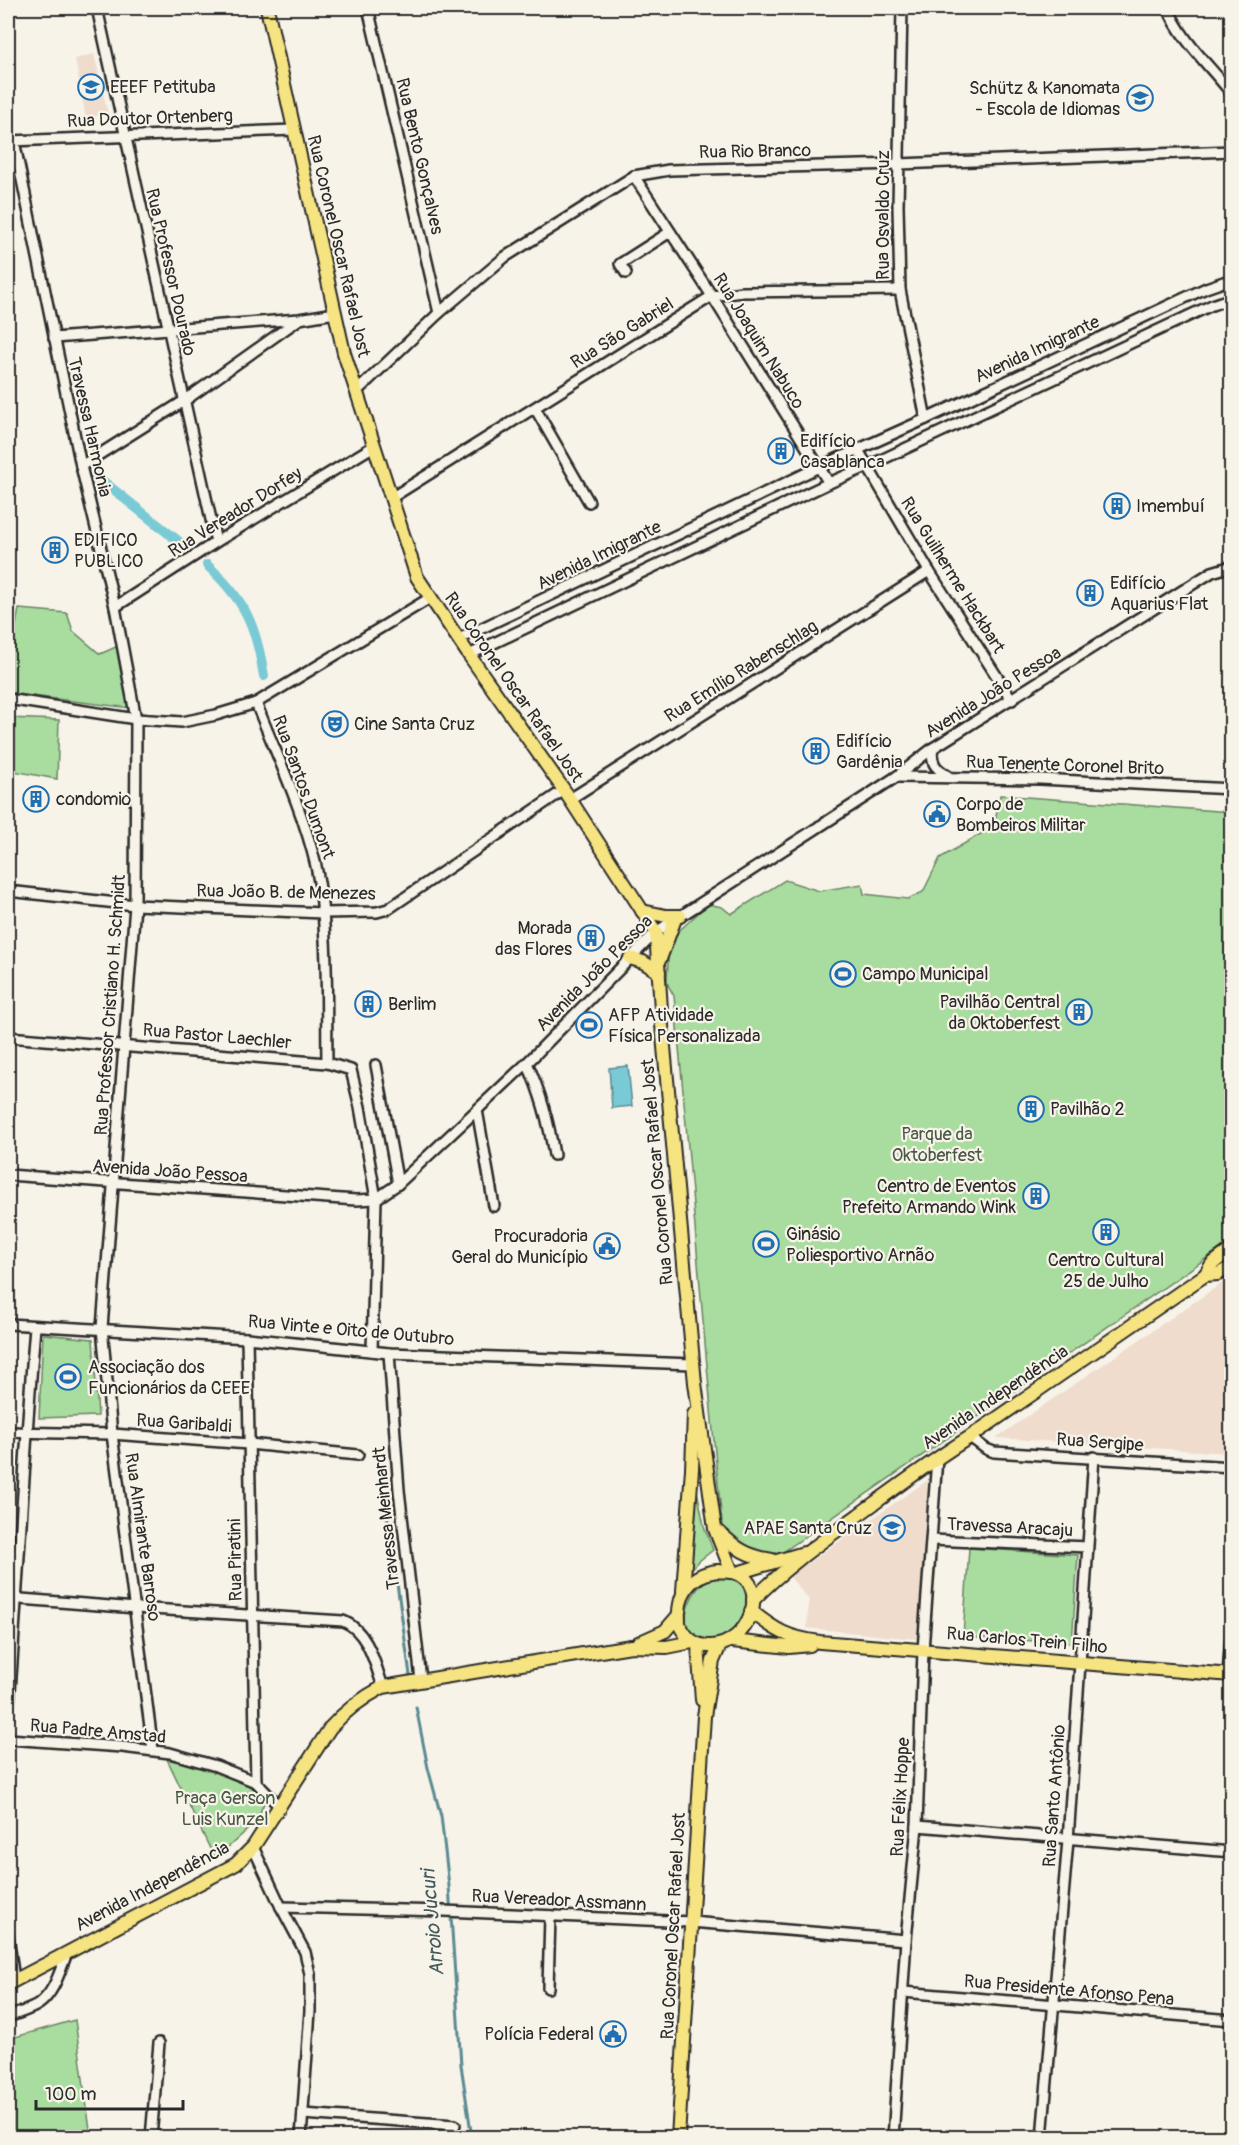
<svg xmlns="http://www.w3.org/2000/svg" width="1239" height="2145" viewBox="0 0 1239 2145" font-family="Pangolin,sans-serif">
<rect width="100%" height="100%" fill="#f7f3e8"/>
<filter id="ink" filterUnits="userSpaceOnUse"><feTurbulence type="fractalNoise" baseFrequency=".0167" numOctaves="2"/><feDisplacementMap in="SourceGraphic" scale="12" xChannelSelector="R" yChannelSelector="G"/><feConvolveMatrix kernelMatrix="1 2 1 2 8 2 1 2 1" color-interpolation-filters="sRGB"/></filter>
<g filter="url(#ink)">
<g fill="#efdccd">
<polygon points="94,54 108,114 86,118 75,59"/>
<polygon points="1231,1277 1230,1453 996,1438"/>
<polygon points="928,1480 917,1639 807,1628 809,1600 789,1576"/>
</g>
<g fill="#a8dd9f" stroke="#6a8465" stroke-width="1.5">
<polygon points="19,609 67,613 73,631 100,654 118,646 130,708 8,693 8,665"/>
<polygon points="8,718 59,720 57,779 8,770"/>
<path d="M1000 795 1231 812V1241L783 1552 760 1555 723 1532C704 1354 692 1175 674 996L667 983 669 940 708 904 722 907 731 914 785 880 819 891 862 884 864 894 908 899 923 892 940 858 994 826Z"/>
<polygon points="43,1334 93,1339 98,1416 39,1418"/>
<polygon points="695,1480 704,1526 713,1550 699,1561 689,1572"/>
<polygon points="969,1548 1078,1555 1072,1643 963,1637"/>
<path d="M727 1575C732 1578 740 1580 743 1586 752 1603 741 1634 722 1639 716 1641 708 1641 702 1641 699 1639 693 1636 691 1632 678 1617 693 1588 709 1579 714 1577 721 1576 727 1575Z"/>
<path d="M167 1759C200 1766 244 1773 265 1801L256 1822 215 1859Z"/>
<polygon points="75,2020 91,2137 8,2137 8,2039"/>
</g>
<polygon fill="#7acad6" stroke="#5a8a92" stroke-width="1.5" points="628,1066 632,1106 612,1108 609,1068"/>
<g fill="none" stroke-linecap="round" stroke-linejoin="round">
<g stroke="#5a8a92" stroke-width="3">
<polyline points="378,1450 410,1675"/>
<polyline points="416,1707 428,1768 441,1816 449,1886 461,2065 472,2138"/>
</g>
<g stroke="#7acad6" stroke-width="10">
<polyline points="95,475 187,548"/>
<path d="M207 565C245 600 256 625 264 676"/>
</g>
<g stroke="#2b2b2b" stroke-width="14">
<g id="minor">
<polyline points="97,8 216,542"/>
<polyline points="368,8 439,313"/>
<polyline points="902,8 898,206 900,290 926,419"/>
<path d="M1168 8C1181 40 1210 66 1232 94"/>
<polyline points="10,141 294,130"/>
<polyline points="14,141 81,466 115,607 136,719 135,905 102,1328 112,1434 153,1750"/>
<polyline points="634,176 712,296 829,483"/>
<polyline points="626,273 620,264 670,232"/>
<polyline points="54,338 299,319 335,313"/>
<polyline points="356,392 439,313 505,257 634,176 669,170 899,164 1232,151"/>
<polyline points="535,408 589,502"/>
<polyline points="858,450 929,571 1012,700"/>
<polyline points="81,466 184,401 298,320"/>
<polyline points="391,498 712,296 742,292 900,290"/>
<polyline points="115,607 216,542 374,446"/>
<polyline points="459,639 819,467 926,419 1206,288 1232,279"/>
<polyline points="469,655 829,483 866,467 1212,305 1232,298"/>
<polyline points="8,699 136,719 182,722 216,715 256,703 430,598"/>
<path d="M256 703C277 756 303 810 316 866 329 927 326 1000 327 1063"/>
<path d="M933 748C930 763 936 769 948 776"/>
<polyline points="896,777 1040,779 1232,789"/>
<polyline points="570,799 929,571"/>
<polyline points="8,891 135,905 323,913 377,912 388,909 564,790"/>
<polyline points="8,1037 327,1063 351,1070 360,1107 376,1199 372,1351"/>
<path d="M527 1063C541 1093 549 1123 554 1155"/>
<polyline points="376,1065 398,1184"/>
<polyline points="477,1110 494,1206"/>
<polyline points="8,1175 356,1200 376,1199 398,1184 527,1063 656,932 896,777 933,748 1212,572 1232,566"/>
<polyline points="8,1324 247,1338 389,1353 693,1364"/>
<polyline points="247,1338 256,1782"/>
<polyline points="389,1353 399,1490 421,1680"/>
<polyline points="8,1432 112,1434 249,1444 358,1455"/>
<polyline points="970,1437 986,1449 994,1452 1232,1467"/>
<polyline points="932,1540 1087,1547"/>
<path d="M8 1598 136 1608 343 1621C368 1631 375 1664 383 1687"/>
<polyline points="1228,1674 1232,1624"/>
<path d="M8 1718C18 1587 24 1457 35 1327"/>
<polyline points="8,1739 122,1747 170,1753 216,1766 256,1782 279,1806"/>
<polyline points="917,1826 1232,1852"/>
<polyline points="253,1847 281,1907 305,1952 310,1974 310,2011 301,2138"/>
<polyline points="281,1907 444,1911 691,1922 906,1940"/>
<polyline points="8,1935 14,1980"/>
<polyline points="548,1988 550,1916"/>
<polyline points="903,1992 1232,2020"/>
<path d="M8 2017C17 2013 31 2010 39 2004 55 1992 60 1970 67 1953"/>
<polyline points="303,2114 455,2125"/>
<polyline points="151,2138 159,2043"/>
<polyline points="893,2138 906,1940 917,1826 923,1650 937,1458"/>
<polyline points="1042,2138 1068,1840 1094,1457"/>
</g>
</g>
<g stroke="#2b2b2b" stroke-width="16">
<g id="major">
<polyline points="267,8 344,353 417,577 469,655 564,790 656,932 662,1025 695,1383 715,1529 732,1572"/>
<polyline points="642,911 666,916 680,916"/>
<polyline points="630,958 643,962 659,972"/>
<polyline points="660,959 675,919"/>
<polyline points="1205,1275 1218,1274 1232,1267"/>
<path d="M718 1531C737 1549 746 1556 772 1560"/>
<path d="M717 1571C723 1572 730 1571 736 1573 770 1585 750 1645 711 1646 695 1647 686 1638 679 1624 677 1596 687 1575 717 1571Z"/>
<polyline points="737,1573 804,1553"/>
<polyline points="683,1591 692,1469 694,1414"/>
<path d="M753 1600C784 1568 821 1542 857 1516 894 1489 931 1461 970 1437L1205 1275 1212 1264 1232 1249"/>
<path d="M751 1611C776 1631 788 1638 820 1642L1232 1675"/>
<polyline points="732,1641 789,1647 810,1645"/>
<polyline points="638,1643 665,1631 678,1616"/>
<polyline points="698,1645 702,1700"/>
<path d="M8 1984 236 1864 253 1847 330 1728C346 1710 362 1698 383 1687L631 1646 667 1647 692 1642"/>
<polyline points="678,2138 704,1716 713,1661 720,1645"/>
</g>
</g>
<use href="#minor" stroke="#f7f3e8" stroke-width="9"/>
<use href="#major" stroke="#f6e381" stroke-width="12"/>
</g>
</g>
<defs>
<g id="school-ring" transform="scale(1.35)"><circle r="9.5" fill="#f7f3e8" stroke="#1f6fb2" stroke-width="1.5"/><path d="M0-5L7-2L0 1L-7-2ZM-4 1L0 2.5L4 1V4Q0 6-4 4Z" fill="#1f6fb2"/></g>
<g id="building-ring" transform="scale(1.35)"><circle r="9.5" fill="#f7f3e8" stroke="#1f6fb2" stroke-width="1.5"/><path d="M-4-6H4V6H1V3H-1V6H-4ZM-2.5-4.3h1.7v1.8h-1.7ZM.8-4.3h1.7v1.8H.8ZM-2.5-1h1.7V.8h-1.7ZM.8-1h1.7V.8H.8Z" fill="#1f6fb2"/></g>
<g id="theatre-ring" transform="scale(1.35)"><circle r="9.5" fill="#f7f3e8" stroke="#1f6fb2" stroke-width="1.5"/><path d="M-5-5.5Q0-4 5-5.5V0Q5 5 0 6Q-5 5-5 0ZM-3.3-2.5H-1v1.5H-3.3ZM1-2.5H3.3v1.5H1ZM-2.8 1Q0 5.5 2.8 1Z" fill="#1f6fb2"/></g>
<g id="civic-ring" transform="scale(1.35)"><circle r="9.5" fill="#f7f3e8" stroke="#1f6fb2" stroke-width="1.5"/><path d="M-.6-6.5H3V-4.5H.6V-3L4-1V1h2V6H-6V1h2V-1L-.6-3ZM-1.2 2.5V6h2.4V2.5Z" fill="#1f6fb2"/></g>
<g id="stadium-ring" transform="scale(1.35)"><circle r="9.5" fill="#f7f3e8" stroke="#1f6fb2" stroke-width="1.5"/><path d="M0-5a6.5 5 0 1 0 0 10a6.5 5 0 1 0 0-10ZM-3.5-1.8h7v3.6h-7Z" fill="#1f6fb2"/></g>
</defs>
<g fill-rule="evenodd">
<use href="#school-ring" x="91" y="87"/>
<use href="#school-ring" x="1140" y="98"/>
<use href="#building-ring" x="781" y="451"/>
<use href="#building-ring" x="1117" y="506"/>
<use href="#building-ring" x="55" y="550"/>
<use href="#building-ring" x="1090" y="593"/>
<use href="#theatre-ring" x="335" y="724"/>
<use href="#building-ring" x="816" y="751"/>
<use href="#building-ring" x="36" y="799"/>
<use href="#civic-ring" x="937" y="814"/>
<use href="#building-ring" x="591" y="938"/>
<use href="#stadium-ring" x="843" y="974"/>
<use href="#building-ring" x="368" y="1004"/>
<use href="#building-ring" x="1079" y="1012"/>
<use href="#stadium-ring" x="589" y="1025"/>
<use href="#building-ring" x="1031" y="1109"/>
<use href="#building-ring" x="1036" y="1196"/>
<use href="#building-ring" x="1106" y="1232"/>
<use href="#stadium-ring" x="766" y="1244"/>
<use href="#civic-ring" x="607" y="1246"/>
<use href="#stadium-ring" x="68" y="1377"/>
<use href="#school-ring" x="892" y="1528"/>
<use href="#civic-ring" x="613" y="2034"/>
</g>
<g text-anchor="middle" stroke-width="4.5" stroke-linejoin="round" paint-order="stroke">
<g font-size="18" fill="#2b2b2b" stroke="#f7f3e8" text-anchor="start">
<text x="110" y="93">EEEF Petituba</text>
<text x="1120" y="94" text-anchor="end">Schütz &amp; Kanomata<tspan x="1120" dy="21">- Escola de Idiomas</tspan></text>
<text x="800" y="447">Edifício<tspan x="800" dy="21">Casablanca</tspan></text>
<text x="1136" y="512">Imembuí</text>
<text x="74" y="546">EDIFICO<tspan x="74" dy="21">PUBLICO</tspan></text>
<text x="1110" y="589">Edifício<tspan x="1110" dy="21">Aquarius Flat</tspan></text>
<text x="354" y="730">Cine Santa Cruz</text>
<text x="836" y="747">Edifício<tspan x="836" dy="21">Gardênia</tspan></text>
<text x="56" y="805">condomio</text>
<text x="956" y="810">Corpo de<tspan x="956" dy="21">Bombeiros Militar</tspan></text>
<text x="572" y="934" text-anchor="end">Morada<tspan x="572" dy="21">das Flores</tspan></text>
<text x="862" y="980">Campo Municipal</text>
<text x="1060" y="1008" text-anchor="end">Pavilhão Central<tspan x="1060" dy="21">da Oktoberfest</tspan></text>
<text x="388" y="1010">Berlim</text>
<text x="608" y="1021">AFP Atividade<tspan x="608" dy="21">Física Personalizada</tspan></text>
<text x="1050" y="1115">Pavilhão 2</text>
<text x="1016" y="1192" text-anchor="end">Centro de Eventos<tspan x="1016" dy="21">Prefeito Armando Wink</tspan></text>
<text x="786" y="1240">Ginásio<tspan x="786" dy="21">Poliesportivo Arnão</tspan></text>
<text x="588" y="1242" text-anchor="end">Procuradoria<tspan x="588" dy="21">Geral do Município</tspan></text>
<text x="1106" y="1266" text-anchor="middle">Centro Cultural<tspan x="1106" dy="21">25 de Julho</tspan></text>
<text x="88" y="1373">Associação dos<tspan x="88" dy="21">Funcionários da CEEE</tspan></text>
<text x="872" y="1534" text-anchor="end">APAE Santa Cruz</text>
<text x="594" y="2040" text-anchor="end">Polícia Federal</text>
</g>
<g font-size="18" fill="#2b2b2b" stroke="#f7f3e8">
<text transform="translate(150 118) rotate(-2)" y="6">Rua Doutor Ortenberg</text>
<text transform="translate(755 151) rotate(-1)" y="6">Rua Rio Branco</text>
<text transform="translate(420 156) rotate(77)" y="6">Rua Bento Gonçalves</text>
<text transform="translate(883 215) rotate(-90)" y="6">Rua Osvaldo Cruz</text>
<text transform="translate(339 246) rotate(77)" y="6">Rua Coronel Oscar Rafael Jost</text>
<text transform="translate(171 272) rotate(77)" y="6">Rua Professor Dourado</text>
<text transform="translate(622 333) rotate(-32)" y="6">Rua São Gabriel</text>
<text transform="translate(759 341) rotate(58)" y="6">Rua Joaquim Nabuco</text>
<text transform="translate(1037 349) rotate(-25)" y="6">Avenida Imigrante</text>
<text transform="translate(90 427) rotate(77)" y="6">Travessa Harmonia</text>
<text transform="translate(235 512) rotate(-32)" y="6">Rua Vereador Dorfey</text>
<text transform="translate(599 555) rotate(-26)" y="6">Avenida Imigrante</text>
<text transform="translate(953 575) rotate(58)" y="6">Rua Guilherme Hackbart</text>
<text transform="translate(741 671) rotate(-32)" y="6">Rua Emílio Rabenschlag</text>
<text transform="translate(514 687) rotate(55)" y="6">Rua Coronel Oscar Rafael Jost</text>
<text transform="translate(993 692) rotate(-32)" y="6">Avenida João Pessoa</text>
<text transform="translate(1065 765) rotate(2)" y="6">Rua Tenente Coronel Brito</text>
<text transform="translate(304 787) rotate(70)" y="6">Rua Santos Dumont</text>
<text transform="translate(286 892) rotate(1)" y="6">Rua João B. de Menezes</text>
<text transform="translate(594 973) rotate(-45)" y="6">Avenida João Pessoa</text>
<text transform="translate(110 1005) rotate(-86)" y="6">Rua Professor Cristiano H. Schmidt</text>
<text transform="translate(217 1036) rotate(5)" y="6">Rua Pastor Laechler</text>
<text transform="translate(170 1171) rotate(4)" y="6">Avenida João Pessoa</text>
<text transform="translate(657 1172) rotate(-95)" y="6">Rua Coronel Oscar Rafael Jost</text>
<text transform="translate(351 1330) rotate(5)" y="6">Rua Vinte e Oito de Outubro</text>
<text transform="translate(995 1397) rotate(-34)" y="6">Avenida Independência</text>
<text transform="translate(184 1423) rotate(4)" y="6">Rua Garibaldi</text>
<text transform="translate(1100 1442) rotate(4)" y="6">Rua Sergipe</text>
<text transform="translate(386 1518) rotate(-96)" y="6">Travessa Meinhardt</text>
<text transform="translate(1010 1527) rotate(3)" y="6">Travessa Aracaju</text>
<text transform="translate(143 1537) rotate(82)" y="6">Rua Almirante Barroso</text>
<text transform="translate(235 1560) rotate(-91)" y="6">Rua Piratini</text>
<text transform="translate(1027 1640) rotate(5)" y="6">Rua Carlos Trein Filho</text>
<text transform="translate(98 1731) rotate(5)" y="6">Rua Padre Amstad</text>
<text transform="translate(1054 1796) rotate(-86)" y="6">Rua Santo Antônio</text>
<text transform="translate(900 1797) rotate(-87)" y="6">Rua Félix Hoppe</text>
<text transform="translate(152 1886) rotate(-28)" y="6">Avenida Independência</text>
<text transform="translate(559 1900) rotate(3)" y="6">Rua Vereador Assmann</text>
<text transform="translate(673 1926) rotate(-87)" y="6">Rua Coronel Oscar Rafael Jost</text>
<text transform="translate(1069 1990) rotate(5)" y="6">Rua Presidente Afonso Pena</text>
</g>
<g font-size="18" fill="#4a5848" stroke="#f7f3e8">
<text x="937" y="1140">Parque da<tspan x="937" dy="21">Oktoberfest</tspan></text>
<text x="225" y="1804">Praça Gerson<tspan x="225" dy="21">Luis Kunzel</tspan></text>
</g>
<g font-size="20" font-style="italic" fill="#435b5e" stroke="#f7f3e8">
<text transform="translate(432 1923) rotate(-95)" y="7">Arroio Jucuri</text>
</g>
</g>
<rect width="1239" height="2145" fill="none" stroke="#f7f3e8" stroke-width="30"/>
<rect x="15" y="15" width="1209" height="2115" fill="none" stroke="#2b2b2b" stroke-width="2" filter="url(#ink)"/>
<path d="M36 2100v9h147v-9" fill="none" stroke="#2b2b2b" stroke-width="3"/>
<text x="45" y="2100" font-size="18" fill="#2b2b2b" stroke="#f7f3e8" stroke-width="4.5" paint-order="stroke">100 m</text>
</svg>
